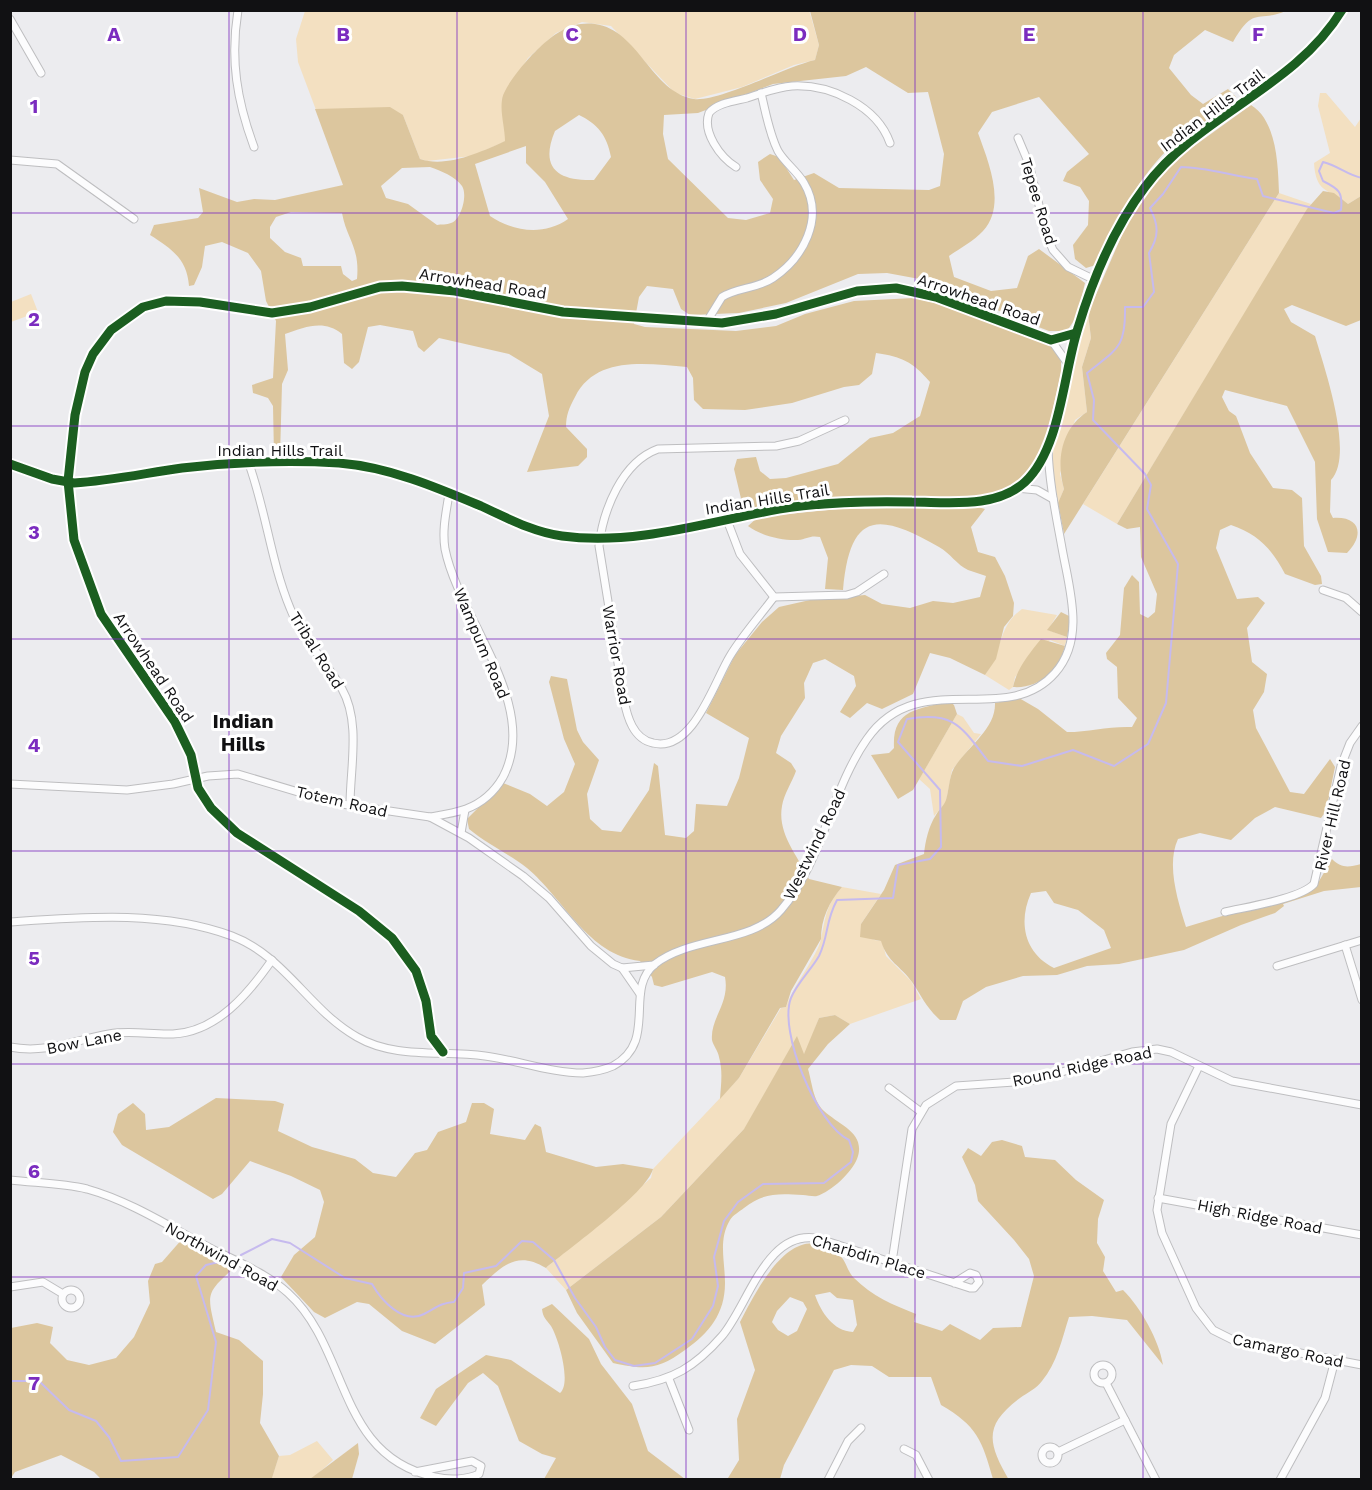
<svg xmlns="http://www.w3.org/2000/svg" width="1372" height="1490" viewBox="0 0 1372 1490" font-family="'Work Sans',sans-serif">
<rect width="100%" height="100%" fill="#ececef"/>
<g fill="#f3e0c1">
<polygon points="809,10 819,45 815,60 794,65 742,87 695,99 675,93 611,26 582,22 556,33 528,58 502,99 506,141 472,156 427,161 420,159 403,115 316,110 298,62 296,39 305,11"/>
<path d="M1320 93H1326L1355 127 1361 118V196L1348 204C1327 188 1316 193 1314 163L1330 153 1318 106Z"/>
<polygon points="1279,193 1311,204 1117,524 1083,504"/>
<polygon points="31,294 38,312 11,322 11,302"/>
<path d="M1088 313 1091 338 1082 367 1087 412 1075 420 1060 474 1064 489 1058 503C1041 442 1070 371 1088 313Z"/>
<path d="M1022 609 1057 615 1048 630 1067 637 1065 646 1050 640 1015 677 1013 687 1009 690 985 675C1003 650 998 626 1022 609Z"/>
<polygon points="957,714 963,717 974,733 981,734 952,770 946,802 934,816 930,789 919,779"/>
<path d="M842 887 881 894 861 924 874 940 882 941 886 956 911 981 921 999 850 1024 835 1015 819 1018 806 1052 803 1055 797 1037 745 1128 661 1217 566 1290 546 1268 651 1178 653 1169 739 1078 781 1008 786 1007C794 984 817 957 821 939 826 916 826 905 842 887Z"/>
<polygon points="317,1441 333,1460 313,1478 271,1480 279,1456 290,1455"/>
</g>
<g fill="#dcc69e" fill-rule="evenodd">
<path d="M810 11H1286C1257 23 1254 5 1233 42L1205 30 1174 55 1169 68 1191 95 1203 104 1228 89 1236 97 1233 106C1216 117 1196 126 1181 138 1143 167 1115 222 1096 265L1086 268 1075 259 1073 245 1088 225 1089 201 1080 187 1063 181 1067 172 1089 154 1039 97 992 112 978 133C988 161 1007 205 983 231 974 241 960 248 949 256L954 277 991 291 1017 288 1028 256 1039 249 1085 283 1077 316 1067 331H1049L1012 317 941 283 887 273 858 274 786 303 739 313 690 315 681 309 673 289 647 286 639 297 634 324 645 327 736 331 776 326 805 314 854 301 914 298 944 305 1049 344 1056 350 1061 362V373L1046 439 1036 462 1017 483 986 497 846 498 744 511 734 469 737 459 756 457 760 471 770 479 786 478 838 464 870 438 893 433 920 416 930 382C912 361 902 357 876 353L872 374 859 385 844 387 792 403 745 410 703 409 694 400 693 378 687 367C647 364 596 355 575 397 569 408 566 415 566 427L587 449V457L578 466 527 472 549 416 542 374 509 354 439 338 424 352 418 347 413 331 380 325 368 327 359 362 352 369 344 363 342 334C324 319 305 327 285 334L288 370 282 384 280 457 274 455 273 406 268 398 253 393 252 385 273 378 276 321 266 301 261 271 248 253 222 242 205 246 202 267 194 285 189 286C187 259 172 249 150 235L154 225 198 218 203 212 199 188 237 202 254 199 275 200 343 185 315 109 390 107 403 115 420 159C447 168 481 152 505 141 505 128 500 113 502 100 503 87 529 57 539 48 555 33 572 21 595 24 639 30 651 92 694 99 719 102 785 67 815 60L819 45ZM866 67 908 93 928 92 944 154 940 186 929 190 839 188 814 173 794 180 779 157 770 154 758 162 760 180 773 199 770 213 746 220 728 218 668 159 663 134 664 115 698 113 773 84 846 76ZM579 115C598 124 607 136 611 157L594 180C559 181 539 169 555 131ZM526 146V163L545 182 568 219C544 236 514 232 490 216L475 164ZM430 167C441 171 455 176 462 186 468 195 461 220 451 223 447 225 441 224 437 225L408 204 386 198 381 186 402 168ZM291 212 342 213C347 240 360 247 357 279L352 281 343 274 341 266H303L301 258 285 252 270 238V227L276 217Z"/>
<path d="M1251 105C1277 121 1278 165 1279 193L1064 534 1058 503 1064 489C1056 461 1061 429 1087 412L1082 367 1091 338 1088 313 1135 205 1172 162Z"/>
<path d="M1323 191 1334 193 1348 204 1361 196V320L1346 326 1292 305 1284 309 1291 322 1315 336C1324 367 1355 455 1331 480L1330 512 1333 518C1360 516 1365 535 1347 553L1328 552 1317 519 1315 462 1287 406 1225 390 1222 397 1229 411 1236 416 1250 453 1273 488 1292 490 1302 498 1304 546 1321 576 1322 584 1315 585 1285 574C1272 549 1258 534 1231 525L1220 530 1216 548 1237 599 1258 597 1265 603 1247 628 1252 662 1267 674 1264 692 1253 710 1256 728 1290 792 1304 794 1330 759 1335 767 1326 811 1321 818 1275 807 1255 818 1231 840 1200 833 1178 839C1166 865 1178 901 1186 927L1315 888 1332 859C1342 869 1349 867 1361 864V887L1324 891 1283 904 1284 906 1275 913 1241 925 1184 950 1119 964 1087 966 1057 975 1023 976 986 987 963 1001 956 1020H940C925 1006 923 998 912 982 900 965 888 963 881 941L860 937 861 924 884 890 895 865 924 854C925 842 929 825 936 815 939 809 944 806 946 800 949 790 949 777 954 768 967 747 996 729 995 703L1019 698 1038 709 1067 732C1089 732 1109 726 1132 727L1137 718 1118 698 1117 667 1107 659 1106 653 1120 635 1124 588 1132 575 1139 582 1140 614 1148 618 1155 612 1157 594 1141 557 1140 527 1127 529 1117 524 1307 209ZM1046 891 1054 903 1078 910 1104 930 1111 948 1054 968C1024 953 1018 922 1031 893Z"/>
<path d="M978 507 985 509 971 527 978 552 995 557 1005 576 1014 603 1013 616 1004 627 996 659 985 675 950 658 930 653 913 694 882 709 867 703 850 718 840 712 856 686 854 676 825 659 813 663 804 683 805 698 781 736 776 753 791 763 796 771C792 782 784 794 782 806 777 834 798 856 809 879L842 887C829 902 821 919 821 939L791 991 786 1007 780 1008 739 1078 720 1099C721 1084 723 1071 719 1057 718 1051 713 1045 712 1040 710 1018 730 1004 725 977L712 972 662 987 654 985 652 977 640 961C588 955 564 899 527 868 509 854 487 844 469 829L467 819 503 783 530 794 547 806 564 792 575 764 564 739 549 682 551 676 567 679 577 730 583 742 599 760 587 794 590 819 602 830 621 832 649 790 654 763 658 766 665 835 686 838 694 831 696 804 727 806 739 778 749 738 706 713 735 655 762 622 779 607 810 600 865 595 882 604 910 608 933 601 953 603 980 597 986 576C980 574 974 572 968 570 957 565 950 553 939 547 878 512 850 511 843 590L825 589 828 558 820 537C810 535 807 539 798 540 783 541 759 535 748 526L758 517 838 509Z"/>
<polygon points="1061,612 1069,616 1070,622 1067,637 1047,630"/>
<path d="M1041 639 1065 646C1059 670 1039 689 1013 687 1017 668 1029 654 1041 639Z"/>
<path d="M949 701 954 705 957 714 913 790 898 799 871 755 889 753 894 748C892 709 917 710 949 701Z"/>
<path d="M835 1015 850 1024 828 1044 808 1069C812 1082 813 1101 824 1111 839 1125 867 1133 857 1159 851 1173 832 1191 817 1196 814 1197 807 1195 803 1195 779 1194 764 1192 744 1208 739 1212 733 1215 730 1220 718 1240 725 1261 725 1283 725 1314 709 1333 685 1350 658 1370 645 1370 613 1363L577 1313 566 1290 661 1217 744 1129 797 1036 804 1054 819 1018Z"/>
<path d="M216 1098 275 1101 284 1104 278 1131 312 1147 355 1159 373 1173 396 1177 415 1153 427 1150 438 1132 466 1122 472 1103H484L494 1109 490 1134 525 1140 535 1124 541 1127 546 1152 596 1167 623 1164 653 1169C647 1193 568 1249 546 1268 518 1251 504 1264 482 1285L485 1305 435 1344 402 1331 369 1304 357 1302 325 1318 314 1312 281 1277 294 1255 315 1237 324 1202 320 1190 291 1176 250 1161 222 1194 213 1199 122 1145 113 1132 118 1114 133 1103 145 1114 146 1130 169 1127Z"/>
<path d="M1002 1140 1022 1146 1025 1157 1055 1160 1076 1180 1104 1200 1098 1219 1097 1243 1105 1257 1103 1271 1116 1292 1123 1290C1141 1308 1159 1340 1163 1365L1127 1320 1092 1316 1069 1317C1062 1339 1057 1363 1042 1381 1037 1388 1027 1393 1020 1398 984 1425 987 1442 1009 1480L993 1479C982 1440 977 1426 941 1405L931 1377H889L872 1366 851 1365 834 1370 784 1465 780 1479H718L728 1478 739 1460 737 1419 755 1370 740 1322C758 1288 793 1215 839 1255 846 1260 847 1271 854 1278 872 1296 893 1305 916 1314L914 1322 942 1331 950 1324 980 1340 993 1328 1021 1327 1034 1276 1029 1259 1014 1240 978 1201 975 1185 962 1157 968 1148 981 1156 992 1142ZM830 1292 837 1298 853 1300 857 1325 853 1332C833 1331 821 1312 815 1295ZM790 1297 803 1302 807 1309 797 1331 788 1336 778 1330 772 1322 777 1311Z"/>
<path d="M183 1238 235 1267C205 1294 207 1293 216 1332L239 1340 263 1361V1394L260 1423 279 1456 272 1478 101 1479 94 1472 61 1455 15 1472 11 1478V1328L37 1323 53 1327 50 1343 67 1360 89 1365 116 1358 134 1337 150 1303 148 1281 155 1264 162 1262Z"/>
<path d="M552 1304 589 1339 601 1364 632 1404 648 1451 685 1479H544L556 1458 542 1454 519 1441 498 1386 483 1373 468 1383 436 1426 420 1418 436 1389 486 1355 511 1360 560 1393C572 1383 558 1337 551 1326 546 1319 543 1318 542 1309Z"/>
<polygon points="358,1443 359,1454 352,1479 310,1479"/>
</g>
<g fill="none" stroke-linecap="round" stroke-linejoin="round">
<g stroke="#c6baee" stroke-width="2">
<path d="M241 1255 272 1239 290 1243 345 1278 372 1284C381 1300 403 1325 424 1314 436 1308 440 1303 454 1302L463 1288 464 1273 496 1266 522 1241 533 1242 554 1260 575 1298 596 1327 605 1347 615 1360 634 1366 655 1363 692 1339 713 1306 718 1286 714 1257 724 1221 738 1202 763 1184 824 1183 851 1162 853 1152 849 1140C817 1125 778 1031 791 998 797 983 811 970 819 956 829 935 825 922 837 900L893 898 898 865 930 859 941 847 940 790 898 742 907 719C954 711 961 726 988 761L1022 766 1073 750 1114 766 1148 744 1166 703 1178 564 1147 509 1151 485 1145 474 1093 420 1094 400 1087 373C1117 349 1126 348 1125 307H1143L1154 292 1149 253C1159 236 1159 226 1150 208L1163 194 1181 167C1206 167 1232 176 1257 179L1263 196 1334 213 1341 210C1343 192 1339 189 1323 181L1319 171 1323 162C1339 166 1347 175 1362 178"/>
<polyline points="10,1381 39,1381 69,1410 96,1421 109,1437 121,1461 178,1457 208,1410 216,1342 196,1276 206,1265 223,1261"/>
</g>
<g stroke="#bebec0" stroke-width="9">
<g id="street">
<path d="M238 10C230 60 237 101 254 147"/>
<polyline points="10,19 41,73"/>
<polyline points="1018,138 1029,164 1046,234 1053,250 1068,267 1095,280"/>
<polyline points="10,160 57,164 134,219"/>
<path d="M736 167C720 157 702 132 709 113 717 103 735 101 747 98 762 93 777 87 792 86 830 84 877 106 890 143"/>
<path d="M706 323 722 297C738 287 757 289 773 278 803 258 825 218 804 183 797 171 785 163 778 151 769 133 766 113 761 93"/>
<polyline points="1051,340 1068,364"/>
<path d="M10 464 52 479 74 483C110 481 146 473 182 468 234 462 288 460 339 463 389 467 436 487 481 506 507 518 533 532 562 536 634 546 708 522 779 509 823 502 867 501 912 502 948 502 996 509 1025 482 1061 448 1063 374 1078 328 1093 278 1113 229 1145 187 1199 114 1294 89 1342 10"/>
<path d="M249 464C266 511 271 562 290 608 302 639 326 661 342 689 361 722 350 769 350 805"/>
<polyline points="1016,488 1037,490 1053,499"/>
<polyline points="727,520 740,554 774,597 847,595 857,592 884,574"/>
<polyline points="1323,590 1346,598 1362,612"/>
<path d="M774 597C759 617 742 636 730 656 714 682 693 753 653 743 633 739 627 716 624 700L599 546C603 510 622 462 658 449L776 446 799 441 845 420"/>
<polyline points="10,784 127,790 173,784 208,776 238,774 335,803 430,817 469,838 523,876 549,898 591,946 613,964 622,968 654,965"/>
<path d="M430 817C442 815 455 813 466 809 482 803 495 791 503 777 541 705 459 619 445 549 442 530 446 513 449 494"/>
<polyline points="461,833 465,810"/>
<path d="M1225 912C1246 907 1300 899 1314 884L1341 766 1350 743 1362 726"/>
<path d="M10 922C83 917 162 910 232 936 285 956 309 1010 357 1037 395 1059 442 1050 485 1056 517 1060 551 1073 583 1073 593 1072 604 1070 613 1066 659 1041 623 990 655 964 691 936 752 944 781 910 822 863 831 790 867 739 918 665 1006 729 1055 673 1086 638 1069 588 1062 548 1056 515 1049 482 1048 448"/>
<polyline points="1345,945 1362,1000"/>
<polyline points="1277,966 1362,940"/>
<polyline points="622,968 640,994"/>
<path d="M10 1047C46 1054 75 1040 109 1034 131 1030 152 1035 173 1034 217 1032 249 993 272 960"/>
<polyline points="443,1052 431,1036 426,1001 416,971 392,938 359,911 237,833 211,808 198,788 191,755 175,722 101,614 74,540 68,481 75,415 85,372 93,354 111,330 143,307 166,301 200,302 272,313 310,307 380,287 402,286 455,291 563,312 722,323 776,314 857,291 896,288 936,297 1051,340 1076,333"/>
<polyline points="1199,1066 1171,1124 1157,1210 1162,1233 1196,1308 1213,1330 1233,1340 1362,1365"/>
<polyline points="889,1088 921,1112"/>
<path d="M10 1180C36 1183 62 1183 87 1189 130 1201 170 1227 210 1248 236 1261 266 1273 288 1293 350 1349 336 1456 435 1477 448 1480 467 1480 479 1474L481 1466 472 1461 415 1472"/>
<polyline points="1158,1198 1362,1235"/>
<polyline points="892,1262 912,1129 926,1105 956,1086 1030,1081 1132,1052 1157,1049 1171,1052 1232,1081 1362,1105"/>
<polyline points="10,1287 43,1282 63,1294"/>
<circle cx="71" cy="1299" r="9"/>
<circle cx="1103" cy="1374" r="9"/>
<polyline points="669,1379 689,1430"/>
<polyline points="1106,1383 1156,1480"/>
<path d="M633 1386C673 1380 695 1367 722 1336 748 1306 767 1226 820 1239L970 1288H974L979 1282 976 1275 970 1273 954 1283"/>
<circle cx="1050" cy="1455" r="8"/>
<polyline points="904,1449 916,1455 929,1480"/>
<polyline points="1058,1452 1125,1420"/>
<polyline points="828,1480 848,1441 861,1428"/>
<polyline points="1280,1480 1325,1398 1335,1360"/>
</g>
</g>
<use href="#street" stroke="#fcfcfd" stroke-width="7"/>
<g stroke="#fff" stroke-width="13">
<g id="cycleway">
<path d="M10 464 52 479 74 483C110 481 146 473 182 468 234 462 288 460 339 463 389 467 436 487 481 506 507 518 533 532 562 536 634 546 708 522 779 509 823 502 867 501 912 502 948 502 996 509 1025 482 1061 448 1063 374 1078 328 1093 278 1113 229 1145 187 1199 114 1294 89 1342 10"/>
<polyline points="443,1052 431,1036 426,1001 416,971 392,938 359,911 237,833 211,808 198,788 191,755 175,722 101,614 74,540 68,481 75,415 85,372 93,354 111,330 143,307 166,301 200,302 272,313 310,307 380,287 402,286 455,291 563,312 722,323 776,314 857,291 896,288 936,297 1051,340 1076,333"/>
</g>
</g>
<use href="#cycleway" stroke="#1b5e20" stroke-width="9"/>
</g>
<path fill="none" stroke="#7b2cbf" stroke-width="1.5" stroke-opacity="0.55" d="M229 10V1480M457 10V1480M686 10V1480M915 10V1480M1143 10V1480M10 213H1362M10 426H1362M10 639H1362M10 851H1362M10 1064H1362M10 1277H1362"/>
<g text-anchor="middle" stroke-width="6" stroke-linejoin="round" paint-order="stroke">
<g font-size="16" fill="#111113" stroke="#fff">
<text transform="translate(1212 110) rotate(-37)" y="6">Indian Hills Trail</text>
<text transform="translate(1039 201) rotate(73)" y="6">Tepee Road</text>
<text transform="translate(483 283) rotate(9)" y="6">Arrowhead Road</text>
<text transform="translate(979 299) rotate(19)" y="6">Arrowhead Road</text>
<text x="280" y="456">Indian Hills Trail</text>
<text transform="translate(767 499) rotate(-9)" y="6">Indian Hills Trail</text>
<text transform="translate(482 643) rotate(67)" y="6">Wampum Road</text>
<text transform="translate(317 650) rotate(58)" y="6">Tribal Road</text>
<text transform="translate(617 655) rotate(80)" y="6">Warrior Road</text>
<text transform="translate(154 667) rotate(56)" y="6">Arrowhead Road</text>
<text transform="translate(342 801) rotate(13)" y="6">Totem Road</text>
<text transform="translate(1332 815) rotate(-77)" y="6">River Hill Road</text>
<text transform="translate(814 844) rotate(-64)" y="6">Westwind Road</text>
<text transform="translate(84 1041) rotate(-11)" y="6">Bow Lane</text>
<text transform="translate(1082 1066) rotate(-12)" y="6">Round Ridge Road</text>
<text transform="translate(1260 1216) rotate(11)" y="6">High Ridge Road</text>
<text transform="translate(222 1256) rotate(29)" y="6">Northwind Road</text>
<text transform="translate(869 1256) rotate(17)" y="6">Charbdin Place</text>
<text transform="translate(1288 1350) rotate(12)" y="6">Camargo Road</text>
</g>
<g font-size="20" font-weight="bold" fill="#111113" stroke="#fff">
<text x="243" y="728">Indian<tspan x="243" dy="23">Hills</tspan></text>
</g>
</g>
<g font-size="20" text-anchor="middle" font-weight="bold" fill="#7b2cbf" stroke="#fff" stroke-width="6" stroke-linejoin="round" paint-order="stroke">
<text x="114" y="41">A</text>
<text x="343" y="41">B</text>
<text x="572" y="41">C</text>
<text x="800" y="41">D</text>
<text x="1029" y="41">E</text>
<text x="1258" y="41">F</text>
<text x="34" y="113">1</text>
<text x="34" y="326">2</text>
<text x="34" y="539">3</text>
<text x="34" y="752">4</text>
<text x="34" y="965">5</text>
<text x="34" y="1178">6</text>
<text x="34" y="1390">7</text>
</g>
<rect width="1372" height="1490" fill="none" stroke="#111113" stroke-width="24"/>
</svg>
